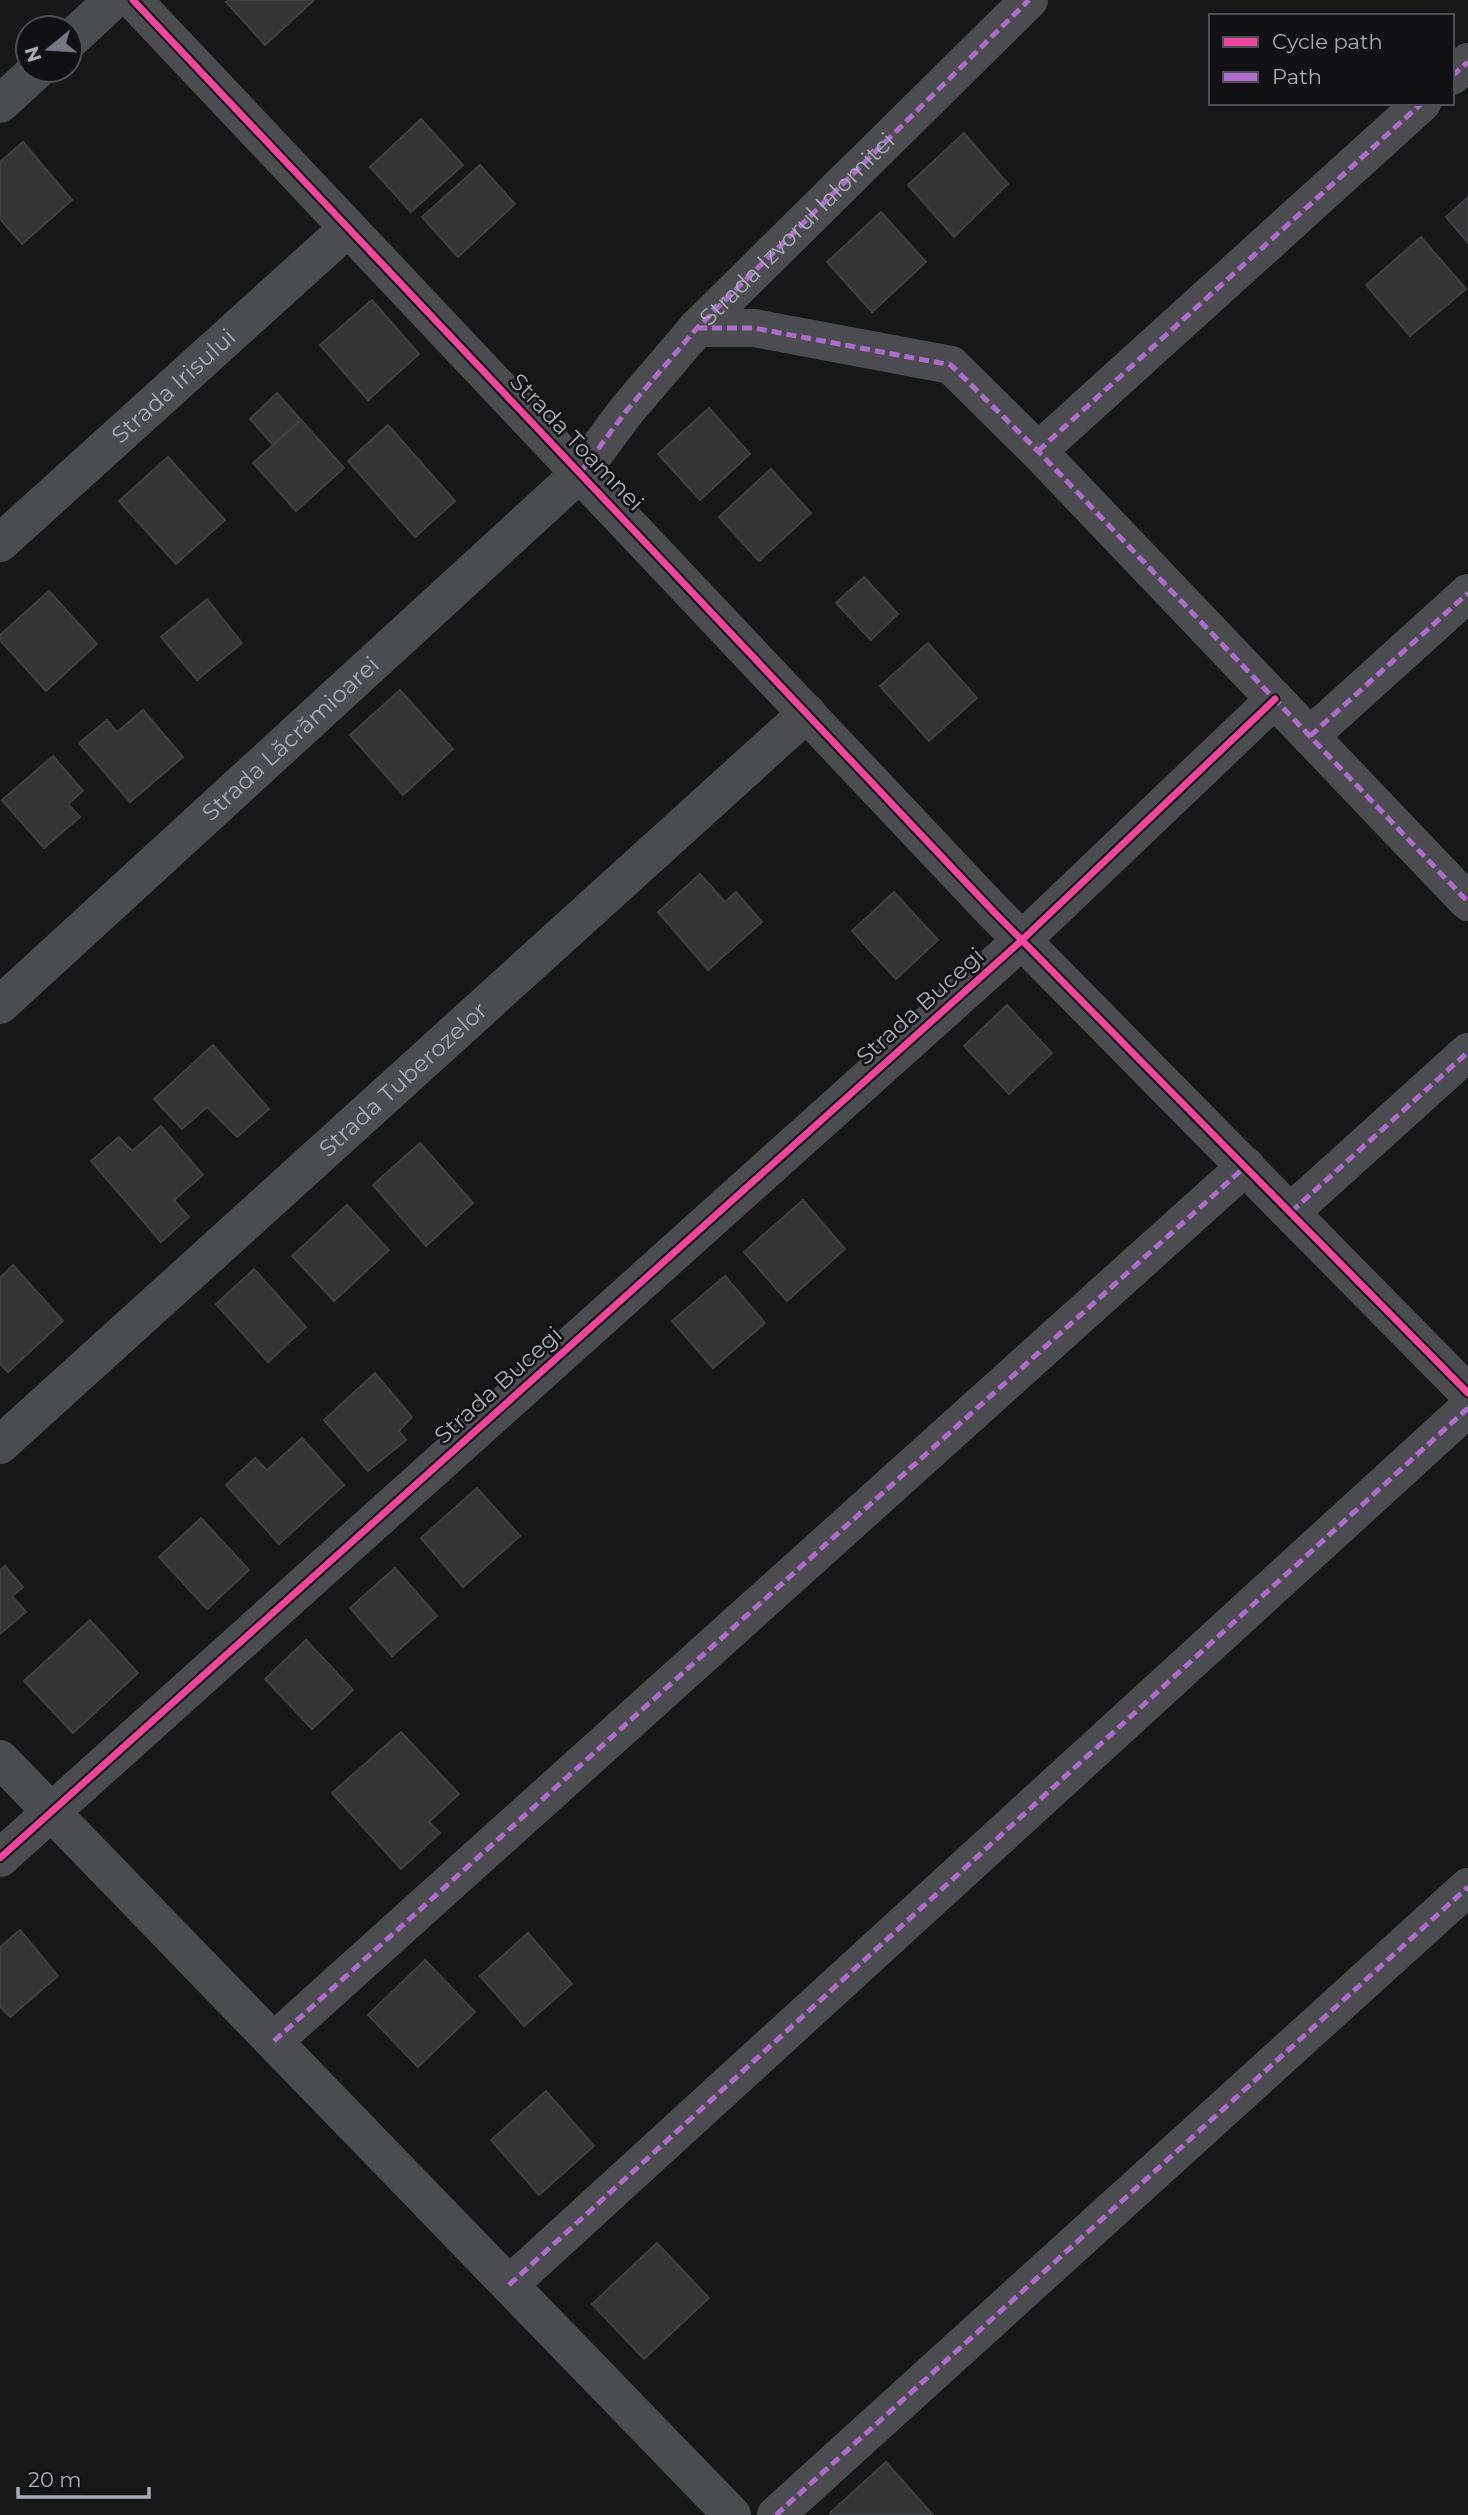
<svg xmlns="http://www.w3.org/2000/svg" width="1468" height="2515" viewBox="0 0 1468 2515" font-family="Montserrat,sans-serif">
<rect width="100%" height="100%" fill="#171717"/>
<g fill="#353536" stroke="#3f4043" stroke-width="2">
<polygon points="229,0 314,0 265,45 226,2"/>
<polygon points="421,119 463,165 411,212 370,167"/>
<polygon points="964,133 1008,184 954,237 908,185"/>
<polygon points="23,142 72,200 22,244 0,219 0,162"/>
<polygon points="480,165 515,204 458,257 422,217"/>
<polygon points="1468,197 1468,243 1446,217"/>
<polygon points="881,212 926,262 872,312 827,262"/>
<polygon points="1421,237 1466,289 1410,336 1366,285"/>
<polygon points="372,300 419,354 368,400 320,345"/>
<polygon points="277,393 301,420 273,445 250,419"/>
<polygon points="709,408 750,454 700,500 658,454"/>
<polygon points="301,420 344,468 296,511 253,463"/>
<polygon points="388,425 455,501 415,537 348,461"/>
<polygon points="168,457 225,520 176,564 119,501"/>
<polygon points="771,469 811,513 759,561 719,517"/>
<polygon points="864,577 898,614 871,640 836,603"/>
<polygon points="49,591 97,644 46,691 0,640 0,635"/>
<polygon points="207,599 242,643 197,680 161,637"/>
<polygon points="928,643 977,698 929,741 880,686"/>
<polygon points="400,690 453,749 403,795 350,735"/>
<polygon points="143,710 183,757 130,802 79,743 107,720 117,732"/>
<polygon points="53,756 83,791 68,804 80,817 44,848 2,800"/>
<polygon points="700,874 725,902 736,892 762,922 708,970 658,912"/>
<polygon points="894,892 938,940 896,979 852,931"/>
<polygon points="1007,1005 1052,1053 1009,1094 964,1046"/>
<polygon points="213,1045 269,1109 237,1137 207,1107 182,1129 154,1099"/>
<polygon points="161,1126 203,1175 174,1200 189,1217 161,1242 91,1161 119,1137 132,1151"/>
<polygon points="420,1143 473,1203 426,1246 373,1185"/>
<polygon points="803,1200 845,1249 787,1301 744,1252"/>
<polygon points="347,1205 389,1250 334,1301 292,1256"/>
<polygon points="13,1265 63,1321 8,1372 0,1364 0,1278"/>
<polygon points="254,1269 306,1327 268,1362 216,1304"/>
<polygon points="725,1276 765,1323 713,1368 672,1321"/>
<polygon points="375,1373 412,1417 399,1431 406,1440 368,1471 324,1420"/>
<polygon points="302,1438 344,1485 279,1544 226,1485 255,1458 267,1470"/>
<polygon points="477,1488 520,1536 463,1587 421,1538"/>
<polygon points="201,1518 249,1570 207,1609 159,1557"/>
<polygon points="5,1566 23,1587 12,1596 26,1612 0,1634 0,1570"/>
<polygon points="395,1568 437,1616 392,1656 350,1608"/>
<polygon points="90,1620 138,1673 73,1733 24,1681"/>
<polygon points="306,1640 353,1690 312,1729 265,1679"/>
<polygon points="401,1732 459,1794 429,1822 440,1833 401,1869 332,1793"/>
<polygon points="20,1930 58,1976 10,2017 0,2006 0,1947"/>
<polygon points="528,1933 572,1984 524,2026 480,1976"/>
<polygon points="425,1960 475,2012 418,2067 368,2015"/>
<polygon points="546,2091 594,2146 539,2195 491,2140"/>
<polygon points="657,2243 709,2298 644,2359 592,2304"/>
<polygon points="886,2462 933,2515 831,2515 830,2513"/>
</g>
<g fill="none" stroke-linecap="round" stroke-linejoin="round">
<g stroke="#4b4c50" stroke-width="38">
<polyline points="133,0 992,910 1468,1393"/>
<polyline points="70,40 113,0"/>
<polyline points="1452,76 1468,62"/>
<polyline points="0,104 37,70"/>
<polyline points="697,328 754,328 951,365 1038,451 1468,902"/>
<polyline points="1038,451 1422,103"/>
<path id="s1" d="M0 543 347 229"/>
<polyline points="1310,736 1468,593"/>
<path id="s2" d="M0 1005 580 473 627 410 697 328 1029 0"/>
<polyline points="1291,1212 1468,1052"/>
<path id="s3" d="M0 1445 807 713"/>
<polyline points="0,1759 732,2515"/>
<polyline points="0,1858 1021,941 1275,699"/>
<polyline points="274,2041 1246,1166"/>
<polyline points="509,2285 1468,1408"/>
<polyline points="776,2515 1468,1887"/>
</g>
<g stroke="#b06ccc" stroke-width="5" stroke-dasharray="10 5" stroke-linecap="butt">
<polyline points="1452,76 1468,62"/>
<polyline points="697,328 754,328 951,365 1038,451 1468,902"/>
<polyline points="1038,451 1422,103"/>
<path id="s4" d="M580 473 627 410 697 328 1029 0"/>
<polyline points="1310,736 1468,593"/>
<polyline points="1291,1212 1468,1052"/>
<polyline points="274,2041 1246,1166"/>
<polyline points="509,2285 1468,1408"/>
<polyline points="776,2515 1468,1887"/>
</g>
<g stroke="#111113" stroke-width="11">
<g id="cycleway">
<polyline points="133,0 992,910 1468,1393"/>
<polyline points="0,1858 1021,941 1275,699"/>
</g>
</g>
<use href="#cycleway" stroke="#ed469a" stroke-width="7"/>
</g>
<g text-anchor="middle" stroke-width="5" stroke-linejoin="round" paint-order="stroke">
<g font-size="23" fill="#a8adb8" stroke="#111113">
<text dy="8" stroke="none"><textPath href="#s4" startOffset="327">Strada Izvorul Ialomitei</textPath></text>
<text dy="8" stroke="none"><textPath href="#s1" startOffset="234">Strada Irisului</textPath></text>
<text transform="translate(577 442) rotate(46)" y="8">Strada Toamnei</text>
<text dy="8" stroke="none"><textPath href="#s2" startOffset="394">Strada Lăcrămioarei</textPath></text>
<text transform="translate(920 1006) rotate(-42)" y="8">Strada Bucegi</text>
<text dy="8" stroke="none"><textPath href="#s3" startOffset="544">Strada Tuberozelor</textPath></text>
<text transform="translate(498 1385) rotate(-42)" y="8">Strada Bucegi</text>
</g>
</g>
<rect x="1209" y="14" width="245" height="91" fill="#111113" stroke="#4d4f55" stroke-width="2"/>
<rect x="1223" y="37" width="35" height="10" fill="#ed469a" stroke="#4d4f55" stroke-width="2"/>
<text x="1272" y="49" font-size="21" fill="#a8adb8">Cycle path</text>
<rect x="1223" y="72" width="35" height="10" fill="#b06ccc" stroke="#4d4f55" stroke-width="2"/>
<text x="1272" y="84" font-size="21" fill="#a8adb8">Path</text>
<g transform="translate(49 49) rotate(252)"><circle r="33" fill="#111113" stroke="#4d4f55" stroke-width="2"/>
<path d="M0-5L12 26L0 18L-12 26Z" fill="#757880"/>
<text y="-10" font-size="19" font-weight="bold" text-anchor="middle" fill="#a8adb8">N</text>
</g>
<path d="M18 2487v10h131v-10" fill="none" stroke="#a8adb8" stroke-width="3.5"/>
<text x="28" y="2487" font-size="21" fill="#a8adb8" stroke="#111113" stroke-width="5" paint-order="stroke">20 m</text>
</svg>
